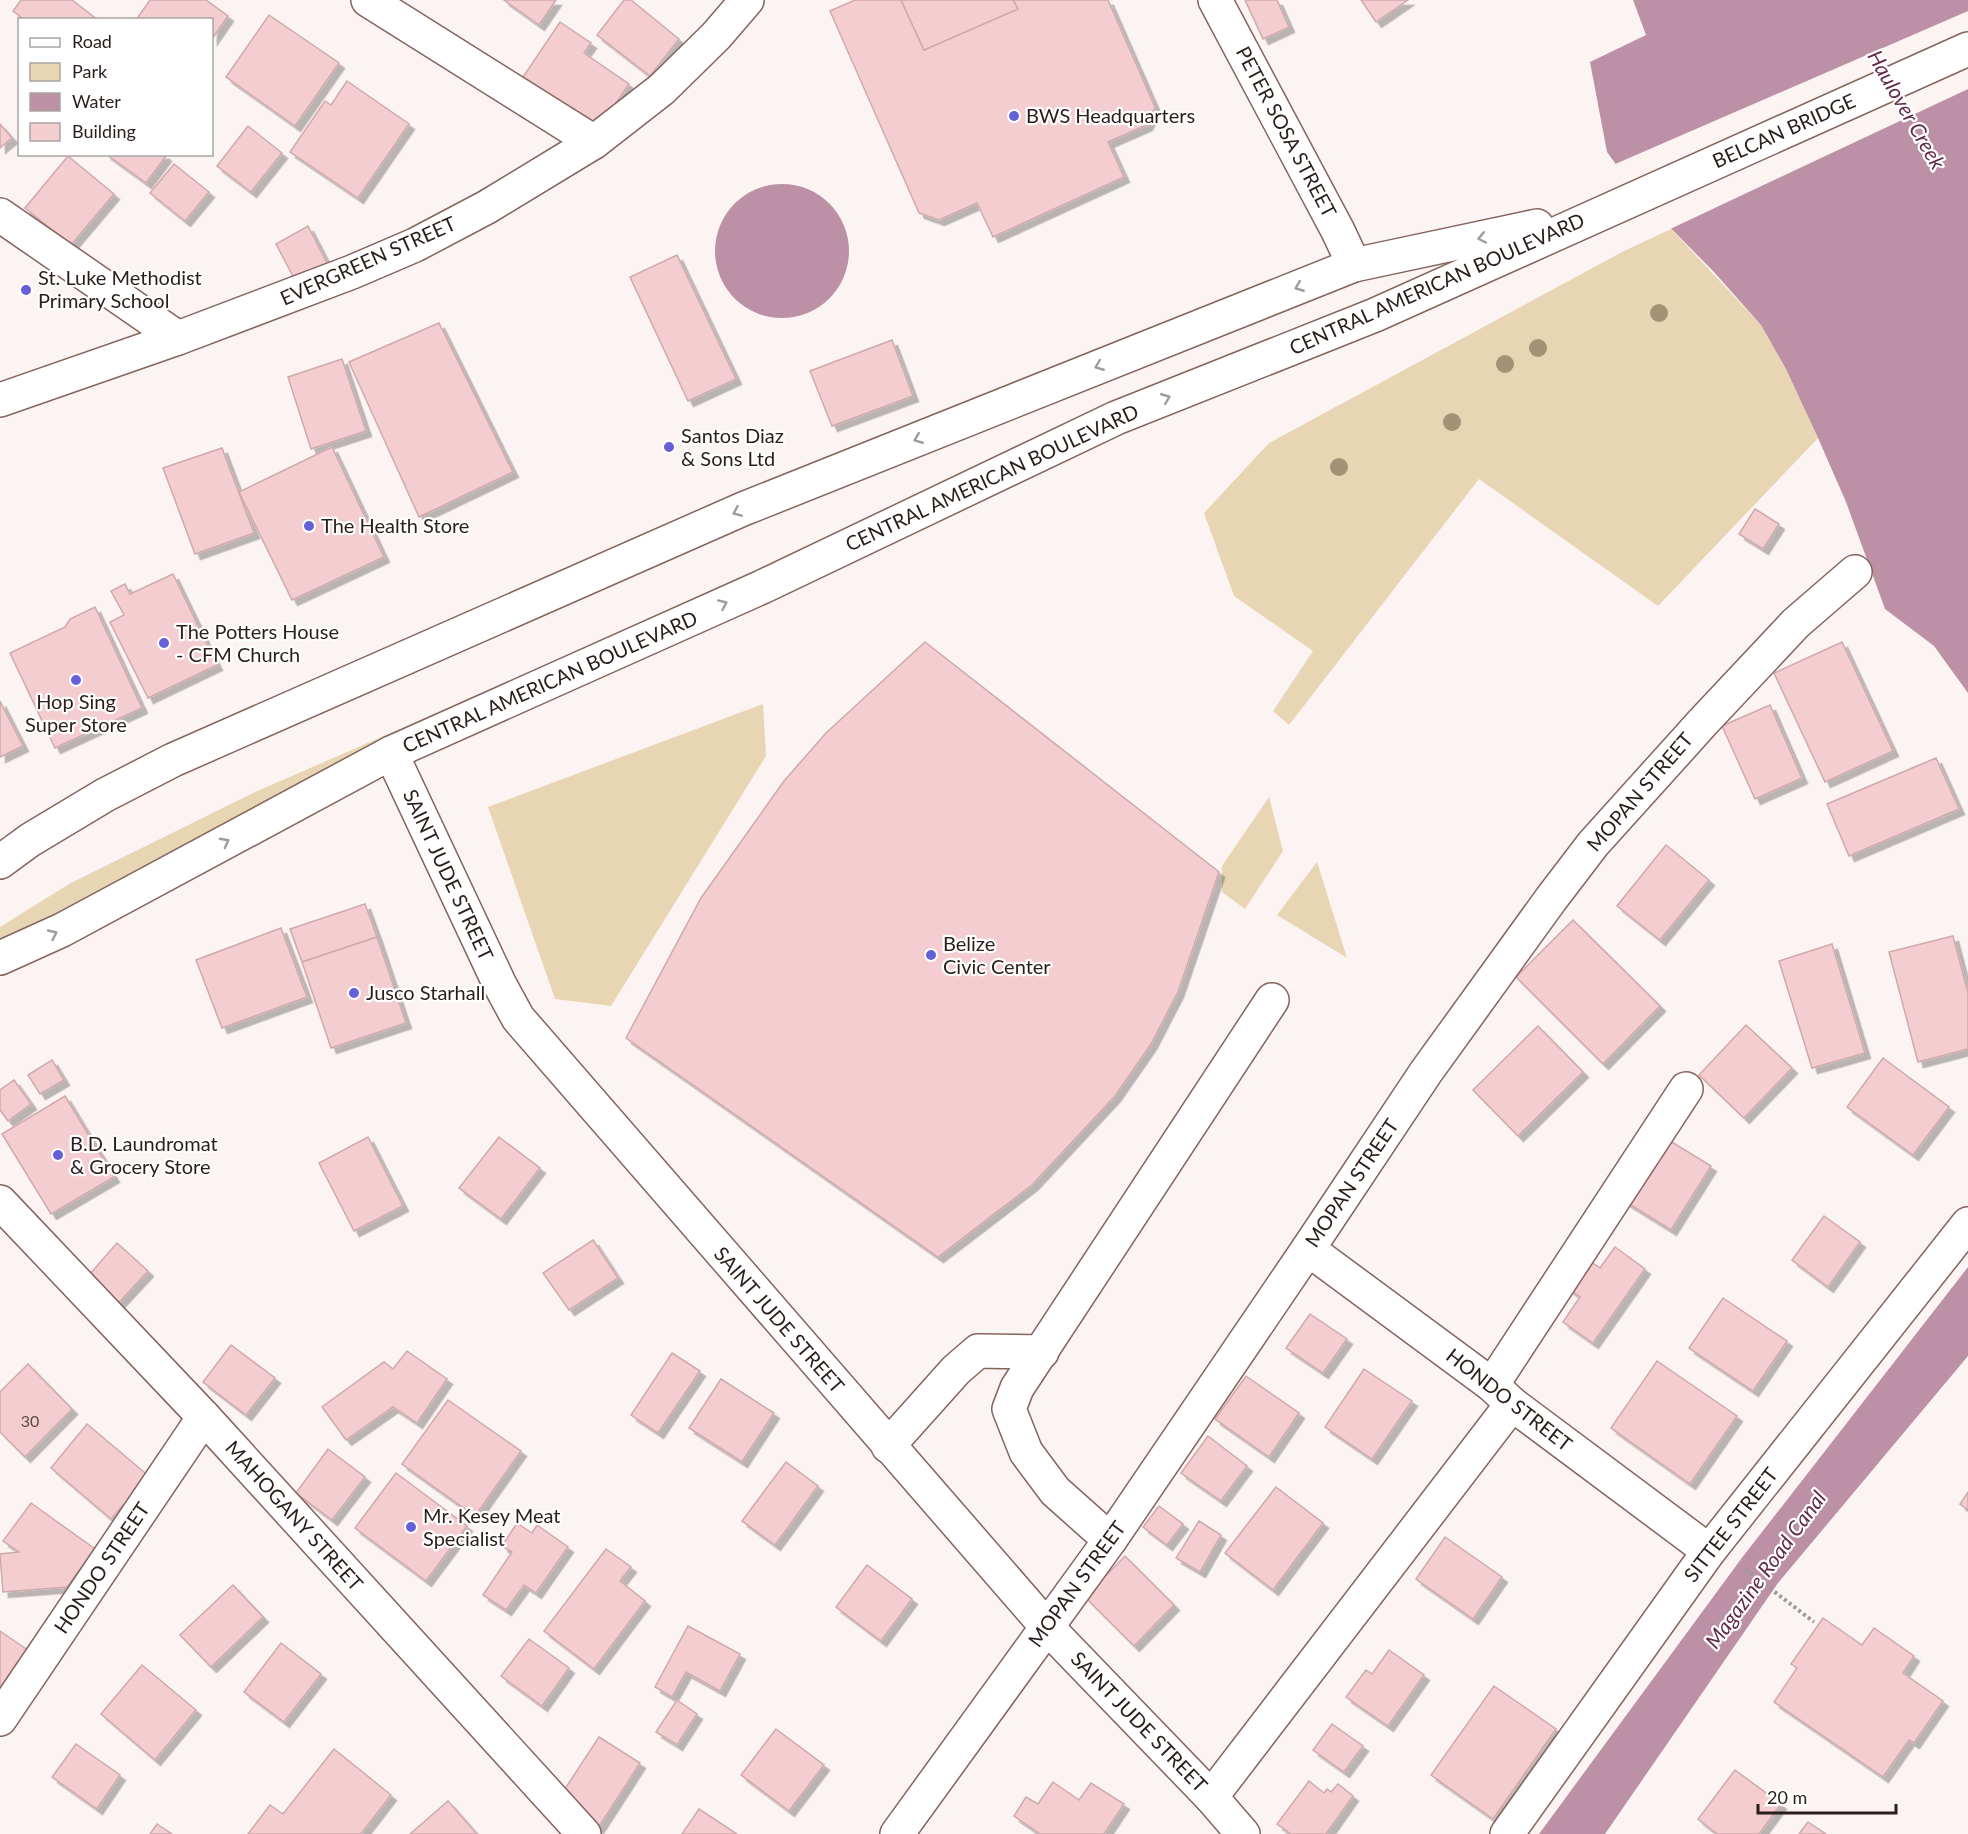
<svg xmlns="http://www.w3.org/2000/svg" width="1968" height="1834" viewBox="0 0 1968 1834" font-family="Lato,sans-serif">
<defs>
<filter id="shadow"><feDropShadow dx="5.5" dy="5.5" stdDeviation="0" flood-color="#0004"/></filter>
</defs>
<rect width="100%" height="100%" fill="#fcf4f2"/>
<g fill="#e8d5b4">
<polygon points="1671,229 1761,325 1786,369 1818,438 1658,606 1479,479 1289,725 1273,711 1313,651 1234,596 1204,513 1269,443 1624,251"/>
<polygon points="772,567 0,956 0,927 69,884 255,792"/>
<polygon points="763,704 766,756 611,1006 555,999 488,807"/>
<polygon points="1269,797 1283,851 1245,909 1222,892 1222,866"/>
<polygon points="1317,862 1347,958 1277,915"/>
</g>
<g fill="#bd91a5">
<polygon points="1633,0 1968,0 1968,693 1934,646 1885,609 1846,502 1818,438 1786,369 1761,325 1714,272 1638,195 1607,152 1590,62 1646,35"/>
<circle cx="782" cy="251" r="67"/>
<polygon points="1968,1267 1968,1356 1778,1583 1605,1834 1539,1834 1741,1559"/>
</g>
<polygon fill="#fcf4f2" points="1968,11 1968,89 1668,230 1636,197 1613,165"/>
<g fill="#f4cdd0" stroke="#cfa9ac" stroke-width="1.5" filter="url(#shadow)">
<polygon points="21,0 72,0 98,20 25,20 13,11"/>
<polygon points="150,0 206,0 228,16 212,39 212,20 136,20"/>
<polygon points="504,0 556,0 539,25"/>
<polygon points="624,0 631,0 679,39 650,76 597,35"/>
<polygon points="855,0 901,0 924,50 1018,9 1013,0 1108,0 1155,107 1147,125 1108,142 1124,177 993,237 977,203 939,220 919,213 830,11"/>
<polygon points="901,0 1013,0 1018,9 924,50"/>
<polygon points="1245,0 1277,0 1289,27 1263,39"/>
<polygon points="1361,0 1408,0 1376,22"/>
<polygon points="269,15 339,63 295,126 226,77"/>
<polygon points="560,22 591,43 584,53 629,84 594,135 519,83"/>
<polygon points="347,81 409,124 358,198 290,152 325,101 331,105"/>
<polygon points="0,124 12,138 0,148"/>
<polygon points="248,126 282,153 251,192 217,166"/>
<polygon points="106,154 164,154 166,156 146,183"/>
<polygon points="68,156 114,194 71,245 25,208"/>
<polygon points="174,164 209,192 185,221 150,193"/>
<polygon points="308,226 328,265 296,282 276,244"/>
<polygon points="677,255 736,379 688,401 630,277"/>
<polygon points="439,323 513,472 419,517 349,362"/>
<polygon points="892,340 913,396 832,426 810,371"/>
<polygon points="342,359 366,431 311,449 288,377"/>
<polygon points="332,447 384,557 292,600 239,492"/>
<polygon points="222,448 254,533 195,554 163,468"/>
<polygon points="1755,509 1779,524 1763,549 1739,534"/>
<polygon points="173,574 217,665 148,698 110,622 124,615 111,591 125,584 130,594"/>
<polygon points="95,607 142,708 55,748 10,653 65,627 70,619"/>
<polygon points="925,642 1219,872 1178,992 1151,1044 1115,1096 1032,1185 938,1257 626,1038 701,898 784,781 826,733"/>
<polygon points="1842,642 1893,751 1825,782 1774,673"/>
<polygon points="0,701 23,746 0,757"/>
<polygon points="1770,705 1802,778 1755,799 1722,726"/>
<polygon points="1936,758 1959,809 1849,856 1827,804"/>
<polygon points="1666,845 1709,880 1660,940 1617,906"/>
<polygon points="365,904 377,937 302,962 290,929"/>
<polygon points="1573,920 1660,1006 1603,1064 1516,977"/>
<polygon points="281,928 307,997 222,1028 196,960"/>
<polygon points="1953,936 1968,993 1968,1049 1918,1062 1889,952"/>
<polygon points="377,937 406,1023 331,1048 302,962"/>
<polygon points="1832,944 1865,1053 1812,1068 1779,961"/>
<polygon points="1746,1025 1792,1068 1744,1118 1699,1075"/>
<polygon points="1538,1026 1583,1072 1518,1136 1473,1090"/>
<polygon points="1883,1058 1949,1107 1913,1155 1847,1107"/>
<polygon points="52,1060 64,1080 40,1094 28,1075"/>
<polygon points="14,1080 31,1104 8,1121 0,1110 0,1090"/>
<polygon points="65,1096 114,1177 51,1214 2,1134"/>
<polygon points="1662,1136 1711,1166 1671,1230 1623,1200"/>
<polygon points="368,1137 403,1206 354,1231 319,1163"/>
<polygon points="499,1137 540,1168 501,1219 459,1188"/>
<polygon points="1824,1216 1860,1242 1828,1287 1792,1260"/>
<polygon points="593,1240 618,1278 569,1310 543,1273"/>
<polygon points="117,1243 148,1271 112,1310 82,1283"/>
<polygon points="1615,1247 1645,1269 1593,1343 1563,1322 1580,1297 1566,1287 1586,1258 1600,1268"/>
<polygon points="1723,1298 1787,1341 1753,1391 1689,1348"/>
<polygon points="1310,1314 1347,1339 1323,1373 1286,1348"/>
<polygon points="231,1345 275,1378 246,1415 203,1382"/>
<polygon points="407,1351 447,1379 417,1423 393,1407 346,1440 322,1407 384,1362 393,1369"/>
<polygon points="672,1353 700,1371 658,1433 631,1415"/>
<polygon points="1657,1361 1737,1416 1690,1484 1611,1428"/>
<polygon points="28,1364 72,1409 25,1457 0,1432 0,1392"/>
<polygon points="1364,1369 1412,1401 1372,1459 1325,1427"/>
<polygon points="1246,1376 1299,1413 1269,1457 1215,1419"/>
<polygon points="721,1379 774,1413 742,1462 689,1428"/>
<polygon points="448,1400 521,1451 475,1516 402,1464"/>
<polygon points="87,1424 157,1483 132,1512 123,1505 111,1519 51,1468"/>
<polygon points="1208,1436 1247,1466 1221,1501 1181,1473"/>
<polygon points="328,1449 365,1477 332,1520 296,1493"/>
<polygon points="786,1462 818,1486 775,1545 742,1521"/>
<polygon points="396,1473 467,1526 426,1581 355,1528"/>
<polygon points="1276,1487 1323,1523 1273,1590 1225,1553"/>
<polygon points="1968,1492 1968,1510 1960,1504"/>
<polygon points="31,1503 95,1549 67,1587 3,1592 0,1554 19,1552 3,1541"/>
<polygon points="1159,1506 1183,1524 1167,1545 1143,1527"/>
<polygon points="1199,1521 1221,1535 1200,1572 1176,1558"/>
<polygon points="517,1523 532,1533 537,1525 568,1547 536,1593 524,1585 506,1610 483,1595 512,1552 502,1546"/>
<polygon points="1445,1537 1502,1577 1473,1619 1416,1579"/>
<polygon points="606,1549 631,1567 620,1581 645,1601 594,1669 544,1631"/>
<polygon points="1125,1556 1174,1605 1134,1646 1085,1597"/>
<polygon points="867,1565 912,1599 881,1641 836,1607"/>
<polygon points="233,1585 263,1617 211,1667 180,1635"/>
<polygon points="1823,1618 1862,1645 1874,1628 1914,1656 1903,1673 1943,1701 1914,1743 1909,1740 1883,1777 1774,1702 1797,1668 1791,1664"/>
<polygon points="688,1626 740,1654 720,1691 686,1672 672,1697 655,1687"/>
<polygon points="0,1631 29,1651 2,1690 0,1689"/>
<polygon points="529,1639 569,1668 542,1706 501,1676"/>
<polygon points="281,1643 321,1674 284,1722 244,1692"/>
<polygon points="1389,1650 1424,1675 1388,1726 1346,1697 1366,1670 1372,1674"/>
<polygon points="142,1665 196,1710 155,1760 101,1714"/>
<polygon points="1494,1686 1556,1729 1493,1819 1431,1775"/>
<polygon points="677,1700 697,1714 677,1745 656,1732"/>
<polygon points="1332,1724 1363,1746 1344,1772 1313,1750"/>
<polygon points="776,1729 824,1765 789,1811 741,1775"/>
<polygon points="599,1737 640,1763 598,1828 557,1801"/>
<polygon points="76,1744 120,1775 97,1809 52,1777"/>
<polygon points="334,1749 391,1795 361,1834 248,1834 270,1805 283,1814"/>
<polygon points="1735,1770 1781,1804 1759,1834 1717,1834 1698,1819"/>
<polygon points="1309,1781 1324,1793 1327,1789 1331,1792 1338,1784 1353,1796 1326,1834 1291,1834 1277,1824"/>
<polygon points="1053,1782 1079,1800 1091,1783 1124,1804 1104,1834 1040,1834 1014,1816 1026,1797 1038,1804"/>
<polygon points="448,1801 477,1834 410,1834"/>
<polygon points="699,1809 737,1834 682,1834"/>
<polygon points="1808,1822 1826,1834 1799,1834"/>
<polygon points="157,1824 172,1834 150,1834"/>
</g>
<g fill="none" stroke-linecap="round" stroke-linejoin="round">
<g stroke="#85645c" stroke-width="36">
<g id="minor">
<polyline points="368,0 594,142"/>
<polyline points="1215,0 1338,231 1354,265"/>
<polyline points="0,215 178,338"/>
<polyline points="0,400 178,338 352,272 415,245 487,207 594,142 662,89 716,36 747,0"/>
<polyline points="391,753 499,983 518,1018 1047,1627 1211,1797 1243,1834"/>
<polyline points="0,1202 204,1417 584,1834"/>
<polyline points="1308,1249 1492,1385 1512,1404 1709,1551"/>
<polyline points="1492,1385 1686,1089"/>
<polyline points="888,1446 956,1370 978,1351 1042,1352"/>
<polyline points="1110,1540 1055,1491 1026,1452 1009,1409 1017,1388 1272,1000"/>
<polyline points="0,1719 204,1417"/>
<polyline points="1211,1797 1512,1404"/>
<polyline points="897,1834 1110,1540 1308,1249 1426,1072 1551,899 1593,844 1703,722 1796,623 1855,572"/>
<polyline points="1507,1834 1709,1551 1968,1224"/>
</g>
</g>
<g stroke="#85645c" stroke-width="36">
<g id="major">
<polyline points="0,862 30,840 105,795 173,760 743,509 1354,265 1537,226"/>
<polyline points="0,958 62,930 391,753 762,587 1116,418 1375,315 1968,49"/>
</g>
</g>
<polyline stroke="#a29895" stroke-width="4" stroke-dasharray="3 3" stroke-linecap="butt" points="1746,1570 1814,1622"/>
<use href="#minor" stroke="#fff" stroke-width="33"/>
<use href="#major" stroke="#fff" stroke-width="33"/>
</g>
<g fill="#a39276">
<circle cx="1659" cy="313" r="9"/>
<circle cx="1538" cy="348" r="9"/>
<circle cx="1505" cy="364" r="9"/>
<circle cx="1452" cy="422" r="9"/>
<circle cx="1339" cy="467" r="9"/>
</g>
<defs><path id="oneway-chevron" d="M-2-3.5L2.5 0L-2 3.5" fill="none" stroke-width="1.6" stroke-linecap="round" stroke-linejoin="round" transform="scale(1.5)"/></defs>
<g stroke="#a09a98">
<use href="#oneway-chevron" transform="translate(1482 238) rotate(168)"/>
<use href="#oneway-chevron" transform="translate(1299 287) rotate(158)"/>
<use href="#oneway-chevron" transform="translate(1099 366) rotate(158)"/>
<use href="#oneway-chevron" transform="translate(1166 398) rotate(-22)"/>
<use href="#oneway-chevron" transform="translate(918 439) rotate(158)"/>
<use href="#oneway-chevron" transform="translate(737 512) rotate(157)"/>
<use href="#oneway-chevron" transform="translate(723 604) rotate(-24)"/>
<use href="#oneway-chevron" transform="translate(225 842) rotate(-28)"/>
<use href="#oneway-chevron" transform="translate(53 934) rotate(-25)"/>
</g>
<g fill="#655fd8" stroke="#fff" stroke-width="2">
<circle cx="1014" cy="116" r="6"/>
<circle cx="26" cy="290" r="6"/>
<circle cx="669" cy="447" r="6"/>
<circle cx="309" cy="526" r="6"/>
<circle cx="164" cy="643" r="6"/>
<circle cx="76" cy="680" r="6"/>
<circle cx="931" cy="955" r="6"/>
<circle cx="354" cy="993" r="6"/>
<circle cx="58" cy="1155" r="6"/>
<circle cx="411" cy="1527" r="6"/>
</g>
<g text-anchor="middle" stroke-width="4.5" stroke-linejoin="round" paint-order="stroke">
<g font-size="16" fill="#5d4a48">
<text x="30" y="1427">30</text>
</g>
<g font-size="20" fill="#2b1e1a" stroke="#fff" text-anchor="start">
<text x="1026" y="123">BWS Headquarters</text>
<text x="38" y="285">St. Luke Methodist<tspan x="38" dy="23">Primary School</tspan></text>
<text x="681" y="443">Santos Diaz<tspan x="681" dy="23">&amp; Sons Ltd</tspan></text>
<text x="321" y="533">The Health Store</text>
<text x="176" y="639">The Potters House<tspan x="176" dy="23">- CFM Church</tspan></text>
<text x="76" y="709" text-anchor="middle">Hop Sing<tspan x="76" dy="23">Super Store</tspan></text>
<text x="943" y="951">Belize<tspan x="943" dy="23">Civic Center</tspan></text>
<text x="366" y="1000">Jusco Starhall</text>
<text x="70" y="1151">B.D. Laundromat<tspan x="70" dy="23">&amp; Grocery Store</tspan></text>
<text x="423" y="1523">Mr. Kesey Meat<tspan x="423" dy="23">Specialist</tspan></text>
</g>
<g font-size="20" fill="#2b1e1a" stroke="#fff">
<text transform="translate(1784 131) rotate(-24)" y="7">BELCAN BRIDGE</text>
<text transform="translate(1286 132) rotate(62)" y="7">PETER SOSA STREET</text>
<text transform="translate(368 261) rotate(-24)" y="7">EVERGREEN STREET</text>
<text transform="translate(1437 284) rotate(-24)" y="7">CENTRAL AMERICAN BOULEVARD</text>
<text transform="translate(992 478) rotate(-25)" y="7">CENTRAL AMERICAN BOULEVARD</text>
<text transform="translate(550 682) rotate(-24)" y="7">CENTRAL AMERICAN BOULEVARD</text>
<text transform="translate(1640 792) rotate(-49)" y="7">MOPAN STREET</text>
<text transform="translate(448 875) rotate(65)" y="7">SAINT JUDE STREET</text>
<text transform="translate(1352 1183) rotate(-56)" y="7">MOPAN STREET</text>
<text transform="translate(779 1320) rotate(49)" y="7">SAINT JUDE STREET</text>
<text transform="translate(1509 1400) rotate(38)" y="7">HONDO STREET</text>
<text transform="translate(294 1516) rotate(48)" y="7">MAHOGANY STREET</text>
<text transform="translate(1731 1525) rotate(-52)" y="7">SITTEE STREET</text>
<text transform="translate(102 1568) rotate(-56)" y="7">HONDO STREET</text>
<text transform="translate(1077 1584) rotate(-54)" y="7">MOPAN STREET</text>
<text transform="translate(1139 1722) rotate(46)" y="7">SAINT JUDE STREET</text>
</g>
<g font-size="21" font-style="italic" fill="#622a48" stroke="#fff">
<text transform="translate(1906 110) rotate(60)" y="7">Haulover Creek</text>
<text transform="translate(1766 1570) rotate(-54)" y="7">Magazine Road Canal</text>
</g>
</g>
<rect x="18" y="18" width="195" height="138" fill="#ffffff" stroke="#aaa5a3" stroke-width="1.5"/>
<rect x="30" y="38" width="30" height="9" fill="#ffffff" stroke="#aaa5a3" stroke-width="1.5"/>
<text x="72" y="48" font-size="18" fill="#2b1e1a">Road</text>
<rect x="30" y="63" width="30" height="18" fill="#e8d5b4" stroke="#aaa5a3" stroke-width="1.5"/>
<text x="72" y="78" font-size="18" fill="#2b1e1a">Park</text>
<rect x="30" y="93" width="30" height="18" fill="#bd91a5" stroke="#aaa5a3" stroke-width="1.5"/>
<text x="72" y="108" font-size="18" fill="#2b1e1a">Water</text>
<rect x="30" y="123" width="30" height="18" fill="#f4cdd0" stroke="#aaa5a3" stroke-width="1.5"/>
<text x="72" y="138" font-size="18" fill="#2b1e1a">Building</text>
<path d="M1758 1804v9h138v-9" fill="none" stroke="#2b1e1a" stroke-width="3"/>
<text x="1767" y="1804" font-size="18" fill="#2b1e1a" stroke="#ffffff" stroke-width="4.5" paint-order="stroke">20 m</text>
</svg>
